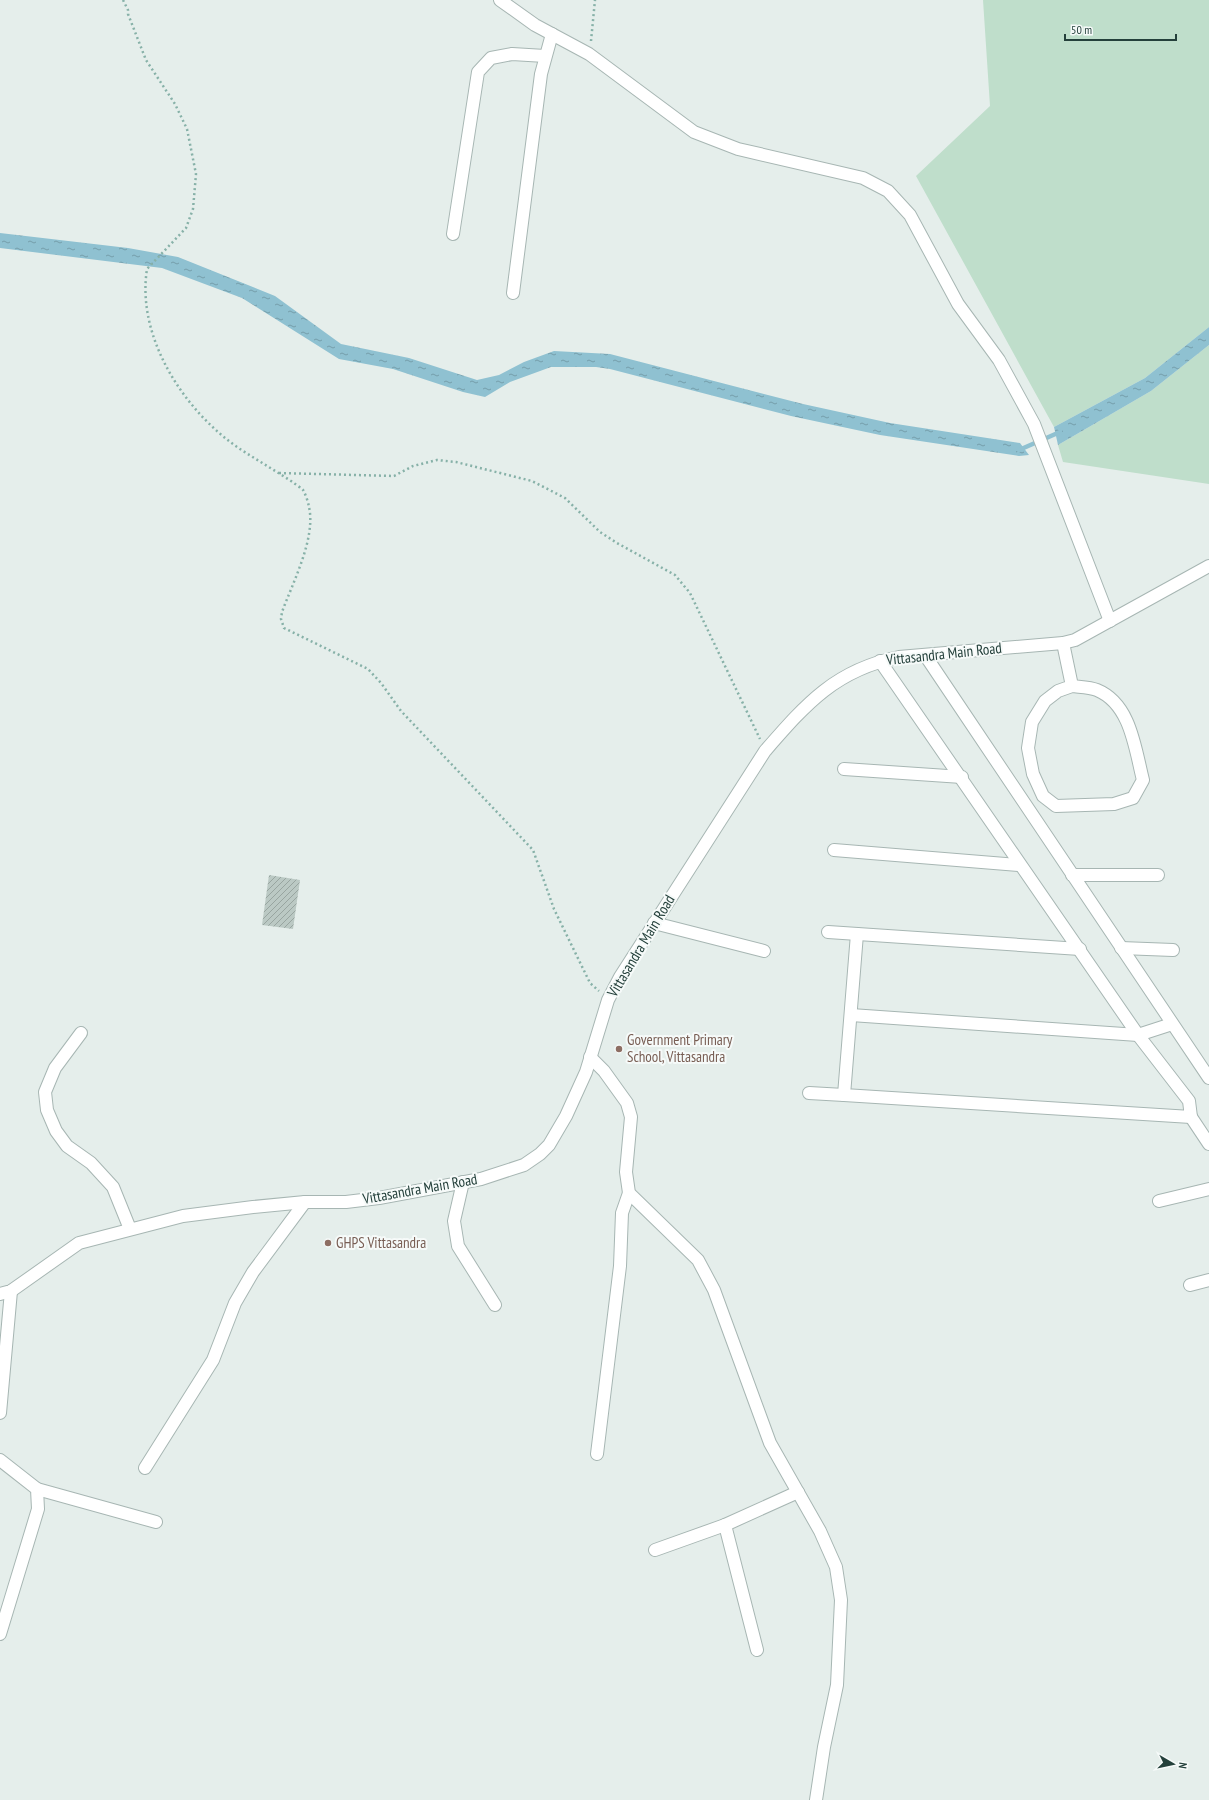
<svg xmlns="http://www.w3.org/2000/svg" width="1209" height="1800" viewBox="0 0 1209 1800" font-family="'PT Sans Narrow',sans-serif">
<defs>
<pattern id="water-ripples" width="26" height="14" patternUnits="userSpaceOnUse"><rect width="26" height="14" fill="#8fc1d1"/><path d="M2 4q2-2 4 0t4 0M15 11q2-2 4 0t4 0" fill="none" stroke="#759eab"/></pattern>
<pattern id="building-hatch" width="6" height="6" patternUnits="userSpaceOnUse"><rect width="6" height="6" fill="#bbc9c4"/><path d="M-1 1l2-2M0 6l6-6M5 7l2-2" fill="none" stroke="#98a5a0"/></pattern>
</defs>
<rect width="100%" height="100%" fill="#e5eeeb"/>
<g fill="#bfdecb">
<polygon points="983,0 1209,0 1209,327 1145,378 1054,427 916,176 990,106"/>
<polygon points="1209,345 1209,484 1063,462 1058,445 1151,391"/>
</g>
<g fill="url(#water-ripples)">
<polygon points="0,233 128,248 178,257 275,296 341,344 409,358 477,380 499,375 524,362 554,351 610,354 803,404 890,423 1020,443 1029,455 1019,456 880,435 791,416 610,369 596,367 551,367 510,382 485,397 463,392 393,369 339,359 242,298 162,268 0,248"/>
<polygon points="1209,327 1209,345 1151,391 1058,445 1054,427 1145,378"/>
</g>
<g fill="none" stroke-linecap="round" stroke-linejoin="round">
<polyline stroke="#8fc1d1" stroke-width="4.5" points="1019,450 1060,432"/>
</g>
<polygon fill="url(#building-hatch)" points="269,875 300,880 293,929 262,925"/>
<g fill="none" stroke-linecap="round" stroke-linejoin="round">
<g stroke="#a7b6b3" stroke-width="14">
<g id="minor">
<polyline points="500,0 535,25 589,54 694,132 738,149 863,178 888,191 910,215 958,304 999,360 1034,424 1110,621"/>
<polyline points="453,234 478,72 491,58 512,54 545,56"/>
<polyline points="513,293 541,74 552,34"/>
<path d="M1063 643 1072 686C1080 687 1090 687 1097 690 1131 704 1135 749 1143 780L1133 798 1114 804 1056 806 1043 796 1033 774 1028 748 1032 722 1045 701 1058 691 1072 686"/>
<polyline points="925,655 1209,1078"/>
<polyline points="844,769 962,777"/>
<polyline points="834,850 1019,865"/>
<polyline points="1072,875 1158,875"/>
<polyline points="654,923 764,951"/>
<polyline points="828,932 1080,949"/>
<polyline points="857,934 844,1095 1191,1117 1189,1101 1138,1035 880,661"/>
<polyline points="1121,948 1173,950"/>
<polyline points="851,1015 1138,1035 1172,1024"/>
<polyline points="81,1033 55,1068 45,1092 47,1110 56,1131 67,1146 91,1163 113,1187 130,1229"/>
<polyline points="590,1057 604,1071 627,1103 631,1117 626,1172 629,1193 698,1260 714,1290 770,1443 820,1531 836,1567 841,1600 837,1685 824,1747 816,1800"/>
<polyline points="809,1093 844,1095"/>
<polyline points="1191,1117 1209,1144"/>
<polyline points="463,1182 454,1221 458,1246 495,1305"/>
<polyline points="1159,1201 1209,1189"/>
<polyline points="1190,1285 1209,1280"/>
<path d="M0 1294 11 1291 79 1243 160 1222 183 1216 253 1207 305 1202H346L379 1198 481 1179 524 1165 540 1154 549 1145 566 1116 586 1072 608 1000 620 977 765 751C806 704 835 670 899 657L1063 643 1075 640 1209 566"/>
<polyline points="0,1413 11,1291"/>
<polyline points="597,1454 620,1266 622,1213 629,1193"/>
<polyline points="0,1460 37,1489 38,1509 0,1634"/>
<polyline points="145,1468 213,1360 235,1303 253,1272 305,1202"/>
<polyline points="37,1489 156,1522"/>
<polyline points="655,1550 725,1525"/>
<polyline points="757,1650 725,1525 798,1492"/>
</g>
</g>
<g stroke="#87b1a8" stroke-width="2.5" stroke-dasharray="2 3" stroke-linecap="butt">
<path d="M123 0 128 10V14L146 60 175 104 187 129 196 174 193 209 186 228 147 269C136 338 185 412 240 449 257 460 274 470 291 481 295 484 300 487 303 490 306 495 308 502 309 507 316 538 293 582 282 612L281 619 284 628 368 669 381 683 401 711 533 850 554 909 590 983 599 991"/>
<polyline points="591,41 595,0"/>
<polyline points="279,473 394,476 413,466 437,460 456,462 532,481 565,498 600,532 617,543 675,575 690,593 760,739"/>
</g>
<use href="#minor" stroke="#fff" stroke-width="12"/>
</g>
<g fill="#8d6e63" stroke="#f6faf9" stroke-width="1.5">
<circle cx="619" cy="1049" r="4"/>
<circle cx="328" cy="1243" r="4"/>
</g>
<g text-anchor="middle" stroke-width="4" stroke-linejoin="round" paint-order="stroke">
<g font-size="15" fill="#24403b" stroke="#f6faf9">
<text transform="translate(944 654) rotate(-6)" y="5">Vittasandra Main Road</text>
<text transform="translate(641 946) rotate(-59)" y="5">Vittasandra Main Road</text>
<text transform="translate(420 1189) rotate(-10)" y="5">Vittasandra Main Road</text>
</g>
<g font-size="15" fill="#785e54" stroke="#f6faf9" text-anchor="start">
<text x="627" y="1045">Government Primary<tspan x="627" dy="17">School, Vittasandra</tspan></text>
<text x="336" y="1248">GHPS Vittasandra</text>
</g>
</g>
<g transform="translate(1173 1764) rotate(99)" stroke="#f6faf9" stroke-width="3" paint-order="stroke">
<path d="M0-3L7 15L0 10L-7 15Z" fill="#24403b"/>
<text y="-6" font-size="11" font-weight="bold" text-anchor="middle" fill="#24403b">N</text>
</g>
<path d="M1065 34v6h111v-6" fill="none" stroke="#24403b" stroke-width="2"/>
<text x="1071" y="34" font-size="12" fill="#24403b" stroke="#f6faf9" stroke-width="3" paint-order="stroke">50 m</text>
</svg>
